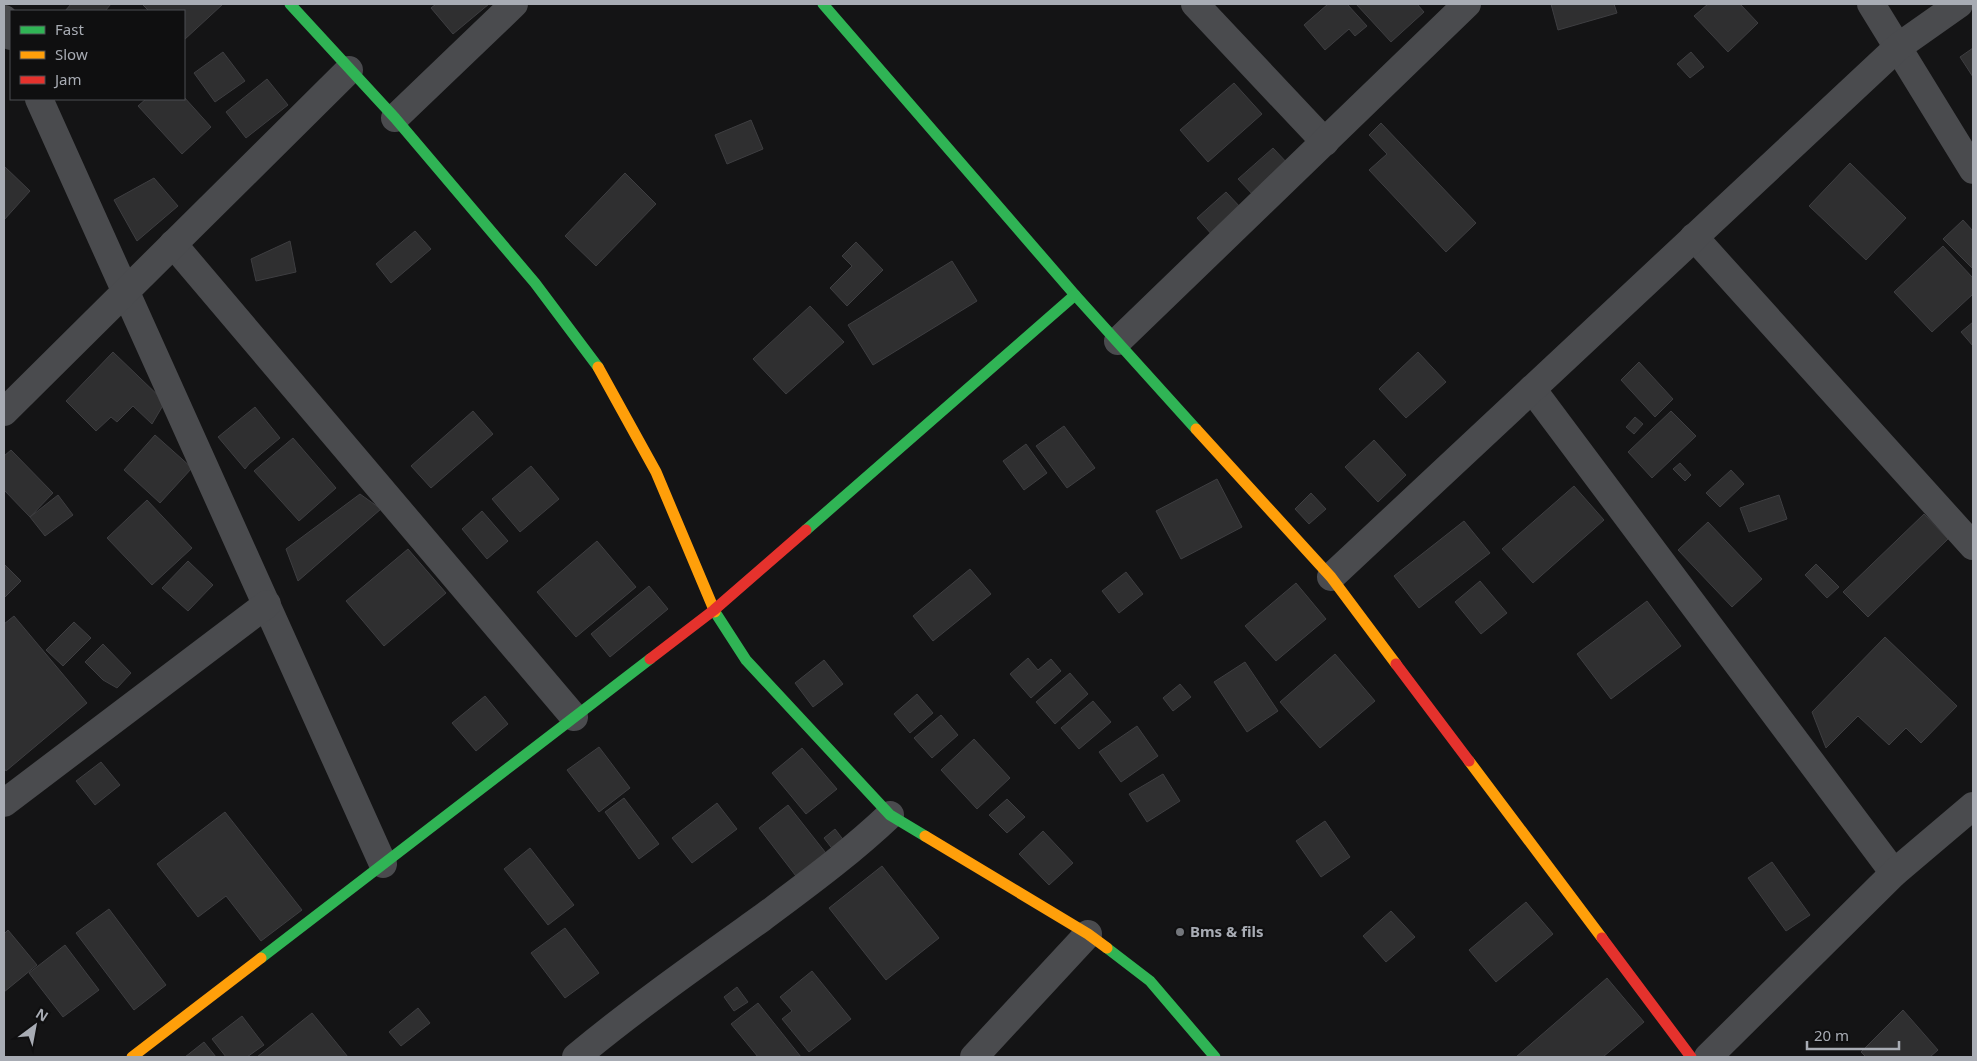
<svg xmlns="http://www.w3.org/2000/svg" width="1977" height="1061" viewBox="0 0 1977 1061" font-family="'Noto Sans',sans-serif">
<rect width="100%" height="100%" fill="#141415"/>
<g fill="#2f2f30" stroke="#3e3e41">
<polygon points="71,4 111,4 105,11 65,11"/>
<polygon points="142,4 223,4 184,40 184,11 149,11"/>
<polygon points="436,4 489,4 453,34 431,8"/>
<polygon points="1328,4 1347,4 1367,26 1355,36 1349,29 1325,50 1304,25"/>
<polygon points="1356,4 1417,4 1424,12 1391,42"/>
<polygon points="1551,4 1614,4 1617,13 1558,30"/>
<polygon points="1708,4 1740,4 1758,23 1728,52 1694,16"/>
<polygon points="1973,48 1973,77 1960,57"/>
<polygon points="223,52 245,81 215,102 194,73"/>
<polygon points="1691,52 1704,67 1690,78 1677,64"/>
<polygon points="267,79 288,105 246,138 226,112"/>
<polygon points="1234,83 1262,114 1208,162 1180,130"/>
<polygon points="184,97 211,127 182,154 138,106 146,99"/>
<polygon points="751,120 763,149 727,164 715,135"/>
<polygon points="1381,123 1476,223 1446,252 1369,170 1387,154 1369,135"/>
<polygon points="1273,148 1290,166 1255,197 1238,179"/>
<polygon points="1850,163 1906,218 1866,260 1809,206"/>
<polygon points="4,166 30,191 4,220"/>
<polygon points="625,173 656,204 596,266 565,236"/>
<polygon points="154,178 178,206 137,241 114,200"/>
<polygon points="1226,192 1242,209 1213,236 1197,218"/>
<polygon points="1963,220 1973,231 1972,268 1943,239"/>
<polygon points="415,231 431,249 391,283 376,264"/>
<polygon points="290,241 296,272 256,281 251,259"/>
<polygon points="856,242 883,270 847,306 830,288 852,266 842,256"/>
<polygon points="1943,246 1973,278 1973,294 1932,332 1894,292"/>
<polygon points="952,261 977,301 873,365 848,325"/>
<polygon points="810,306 844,342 786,394 753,359"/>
<polygon points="1973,322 1973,346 1961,332"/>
<polygon points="113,352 165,402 152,424 133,406 117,422 111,417 96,431 66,401"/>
<polygon points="1418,352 1446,382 1406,418 1379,389"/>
<polygon points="1639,362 1673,399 1655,417 1621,380"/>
<polygon points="255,407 280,438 249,464 245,469 218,437"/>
<polygon points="473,411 493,434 431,488 411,466"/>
<polygon points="1671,411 1696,436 1652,478 1628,452"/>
<polygon points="1635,417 1643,424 1634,434 1626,427"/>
<polygon points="1064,426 1095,468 1067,488 1036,446"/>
<polygon points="155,435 192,468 160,503 124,470"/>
<polygon points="293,438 336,488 299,521 254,471"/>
<polygon points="1374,440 1406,475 1378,502 1345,467"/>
<polygon points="1026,444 1047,473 1024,490 1003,461"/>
<polygon points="11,450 53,493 30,517 4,490 4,456"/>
<polygon points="1680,463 1691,475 1685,481 1673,469"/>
<polygon points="531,466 559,499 520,532 492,499"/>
<polygon points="1731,470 1744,484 1720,507 1706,493"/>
<polygon points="1217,479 1242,527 1181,559 1156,511"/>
<polygon points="1574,486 1604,520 1533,583 1502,549"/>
<polygon points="1311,493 1326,509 1309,524 1295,509"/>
<polygon points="360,494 381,509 298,581 286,549"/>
<polygon points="58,495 73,515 45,536 30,517"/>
<polygon points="1779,495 1787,519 1749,532 1740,508"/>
<polygon points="147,500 192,548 152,585 107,538"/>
<polygon points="482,511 508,541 487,559 462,529"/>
<polygon points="1924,514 1948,539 1868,617 1843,592"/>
<polygon points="1464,521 1490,553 1419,608 1394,576"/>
<polygon points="1708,522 1762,579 1732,607 1678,550"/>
<polygon points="597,541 636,587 576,637 537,592"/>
<polygon points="408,549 446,593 384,646 346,601"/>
<polygon points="188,561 213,585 188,611 162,588"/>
<polygon points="4,564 21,581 4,598"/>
<polygon points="1816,564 1839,587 1827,598 1805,575"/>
<polygon points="970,569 991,594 933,641 913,616"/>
<polygon points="1126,572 1143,594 1119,613 1102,591"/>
<polygon points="1480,581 1507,613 1481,634 1455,602"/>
<polygon points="1296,583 1326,619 1276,661 1245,626"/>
<polygon points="649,586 668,609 610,657 591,634"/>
<polygon points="1647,601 1681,646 1611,699 1577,654"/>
<polygon points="14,616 87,703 6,771 4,768 4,624"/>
<polygon points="74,622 91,638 63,666 46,650"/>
<polygon points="1885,637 1957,706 1921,743 1906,728 1889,745 1858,716 1826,748 1812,712"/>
<polygon points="103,644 131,673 117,688 103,680 85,662"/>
<polygon points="1335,654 1375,701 1320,748 1280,702"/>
<polygon points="1028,658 1038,670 1051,659 1061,671 1031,698 1010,674"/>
<polygon points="824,660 843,684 813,707 795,683"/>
<polygon points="1245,662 1278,711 1247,732 1214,682"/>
<polygon points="1070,673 1088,694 1055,724 1036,702"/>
<polygon points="1180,684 1191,697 1173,711 1163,698"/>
<polygon points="917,694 933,713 910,733 894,714"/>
<polygon points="485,696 508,724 476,751 452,723"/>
<polygon points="1093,701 1111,722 1079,749 1061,728"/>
<polygon points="941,715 958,735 932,758 914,738"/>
<polygon points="1137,726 1158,756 1121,782 1099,752"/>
<polygon points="974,739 1010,778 977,809 941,770"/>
<polygon points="599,747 630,788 599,812 567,770"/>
<polygon points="802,748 837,789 806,814 772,773"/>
<polygon points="101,762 120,785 95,805 76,781"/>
<polygon points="1163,774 1180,801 1147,822 1129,794"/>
<polygon points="624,798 659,844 639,859 605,812"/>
<polygon points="1007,799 1025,817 1007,833 989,815"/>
<polygon points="717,803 737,829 692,863 672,838"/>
<polygon points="788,805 829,857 799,880 759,828"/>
<polygon points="225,812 302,910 261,941 226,896 198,917 157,864"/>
<polygon points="1325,821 1350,857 1321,877 1296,841"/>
<polygon points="835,829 845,842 834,851 824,838"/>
<polygon points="1043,831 1073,863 1049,885 1019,854"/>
<polygon points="530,848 574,905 548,925 504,869"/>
<polygon points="1772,862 1810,915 1786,931 1748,878"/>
<polygon points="882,866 939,938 886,980 829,908"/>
<polygon points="1526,902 1553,934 1496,982 1469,950"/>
<polygon points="109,909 166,985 134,1010 76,933"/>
<polygon points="1391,911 1415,937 1386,962 1363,936"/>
<polygon points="565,928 599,973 565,998 531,953"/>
<polygon points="8,930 37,965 4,992 4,934"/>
<polygon points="65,945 99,990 63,1017 29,973"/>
<polygon points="812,971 851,1019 809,1052 782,1019 792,1011 780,997"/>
<polygon points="1607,978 1644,1022 1603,1057 1516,1057"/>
<polygon points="737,987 748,1002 734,1011 724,997"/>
<polygon points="758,1003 801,1057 758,1057 731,1024"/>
<polygon points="418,1008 430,1023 401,1046 389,1032"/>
<polygon points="1903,1010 1938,1050 1930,1057 1866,1057 1861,1052"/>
<polygon points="312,1013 348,1057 257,1057"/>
<polygon points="242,1016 264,1045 247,1057 226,1057 212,1039"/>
<polygon points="204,1042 216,1057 185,1057"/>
</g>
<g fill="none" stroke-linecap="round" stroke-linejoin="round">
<g stroke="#4a4b4e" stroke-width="28">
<polyline points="1195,4 1325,142"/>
<polyline points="1871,4 1973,170"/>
<polyline points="4,19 11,36"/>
<path d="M39 99C152 355 269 609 383 864"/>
<polyline points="395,118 514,4"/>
<polyline points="1694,237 1973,546"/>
<polyline points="173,244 574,717"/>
<polyline points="1118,341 1467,4"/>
<polyline points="1532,389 1894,873"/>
<polyline points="4,412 349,70"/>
<polyline points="1331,577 1898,47 1959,4"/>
<polyline points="4,803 267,604"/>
<path d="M576 1057C635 1008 699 963 762 918 806 885 850 853 890 815"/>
<polyline points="974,1057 1088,934"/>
<polyline points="1708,1057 1894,873 1973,806"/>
</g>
<g stroke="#30b455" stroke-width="11">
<polyline points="290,4 395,118 535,283 598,367"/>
<polyline points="823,4 1075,295 1196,429"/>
<polyline points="806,530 1075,295"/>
<polyline points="715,612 746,660 890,815 925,836"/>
<polyline points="1107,948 1150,981 1215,1057"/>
<polyline points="261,958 650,659"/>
</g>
<g stroke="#ff9f0a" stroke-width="11">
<polyline points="598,367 656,472 715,612"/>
<polyline points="1196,429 1331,577 1396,664"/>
<polyline points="1469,761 1602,938"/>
<polyline points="925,836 1088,934 1107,948"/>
<polyline points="132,1057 261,958"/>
</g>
<g stroke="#e5322d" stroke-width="11">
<polyline points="650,659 714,610 806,530"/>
<polyline points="1396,664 1469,761"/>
<polyline points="1602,938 1691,1057"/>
</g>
</g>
<circle fill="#74777c" stroke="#0f0f10" stroke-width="2" cx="1180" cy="932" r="5"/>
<g text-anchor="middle" stroke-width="4.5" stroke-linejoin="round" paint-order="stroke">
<g font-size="15" font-weight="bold" fill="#a8acb4" stroke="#0f0f10" text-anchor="start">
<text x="1190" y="937">Bms &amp; fils</text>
</g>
</g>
<rect width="1977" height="1061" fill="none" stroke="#a8acb4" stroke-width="10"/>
<rect x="10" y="10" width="175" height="90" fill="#0f0f10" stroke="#4c4e52"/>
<rect x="20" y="26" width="25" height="8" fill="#30b455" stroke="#4c4e52"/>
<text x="55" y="35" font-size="15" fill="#a8acb4">Fast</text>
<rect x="20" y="51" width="25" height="8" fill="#ff9f0a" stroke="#4c4e52"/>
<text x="55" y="60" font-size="15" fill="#a8acb4">Slow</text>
<rect x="20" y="76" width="25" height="8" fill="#e5322d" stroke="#4c4e52"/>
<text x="55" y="85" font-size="15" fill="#a8acb4">Jam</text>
<g transform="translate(35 1026) rotate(32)" stroke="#0f0f10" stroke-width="4" paint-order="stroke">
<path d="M0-4L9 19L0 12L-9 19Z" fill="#a8acb4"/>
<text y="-8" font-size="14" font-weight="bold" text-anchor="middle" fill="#a8acb4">N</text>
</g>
<path d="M1807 1041v8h92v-8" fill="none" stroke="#a8acb4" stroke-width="2.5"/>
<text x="1814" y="1041" font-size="15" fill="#a8acb4" stroke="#0f0f10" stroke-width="4" paint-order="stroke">20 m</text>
</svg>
